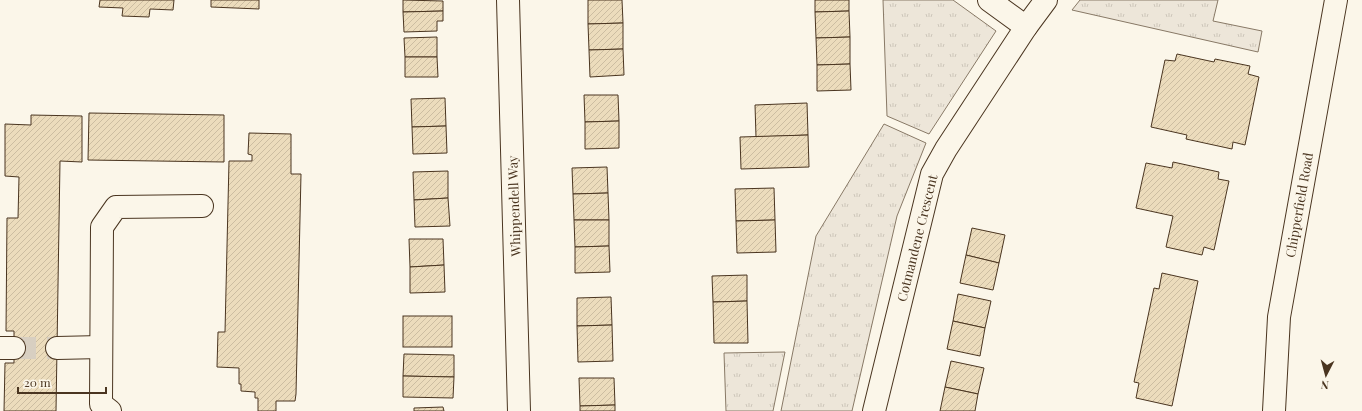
<svg xmlns="http://www.w3.org/2000/svg" width="1362" height="411" viewBox="0 0 1362 411" font-family="'Playfair Display',serif">
<defs>
<pattern id="grass-tufts" width="24" height="20" patternUnits="userSpaceOnUse"><rect width="24" height="20" fill="#ede6d9"/><path d="M3 7l-1-3M5 7V3M7 7l1-3M15 17l-1-3M17 17v-4M19 17l1-3" fill="none" stroke="#cdc6ba"/></pattern>
<pattern id="building-hatch" width="6" height="6" patternUnits="userSpaceOnUse"><rect width="6" height="6" fill="#ecdcbc"/><path d="M-1 1l2-2M0 6l6-6M5 7l2-2" fill="none" stroke="#ccbda1"/></pattern>
</defs>
<rect width="100%" height="100%" fill="#fbf6e9"/>
<g fill="url(#grass-tufts)" stroke="#887966">
<polygon points="883,0 953,0 996,31 929,134 887,116"/>
<polygon points="1080,0 1218,0 1213,21 1262,31 1258,52 1072,10"/>
<polygon points="884,124 926,143 897,216 852,411 781,411 816,236"/>
<polygon points="785,352 773,411 726,411 724,353"/>
</g>
<g fill="url(#building-hatch)" stroke="#4a3520">
<polygon points="100,0 174,0 173,10 150,9 149,17 122,16 123,8 99,7"/>
<polygon points="211,0 259,0 259,9 211,7"/>
<polygon points="403,0 443,1 443,11 403,12"/>
<polygon points="588,0 622,0 623,23 588,24"/>
<polygon points="815,0 849,0 849,11 815,12"/>
<polygon points="443,11 443,21 437,21 437,31 404,32 403,12"/>
<polygon points="849,11 850,37 816,38 815,12"/>
<polygon points="623,23 623,49 589,50 588,24"/>
<polygon points="437,37 437,57 405,57 404,38"/>
<polygon points="850,37 850,64 817,65 816,38"/>
<polygon points="623,49 624,75 590,77 589,50"/>
<polygon points="1177,54 1214,62 1215,59 1250,66 1248,74 1259,77 1245,145 1233,142 1232,149 1186,139 1187,135 1151,127 1165,60 1175,61"/>
<polygon points="405,57 437,57 438,77 405,77"/>
<polygon points="850,64 851,90 817,91 817,65"/>
<polygon points="584,95 618,95 619,121 585,122"/>
<polygon points="445,98 446,126 412,127 411,99"/>
<polygon points="807,103 808,135 756,137 755,105"/>
<polygon points="89,113 224,115 224,162 88,160"/>
<polygon points="31,115 82,116 82,162 60,161 56,411 4,411 5,363 14,363 14,331 6,331 7,218 18,218 19,177 5,176 5,124 31,125"/>
<polygon points="619,121 619,148 585,149 585,122"/>
<polygon points="446,126 447,153 413,154 412,127"/>
<polygon points="249,133 291,134 291,174 301,174 296,394 295,401 276,401 276,411 258,411 258,398 255,398 255,392 241,391 241,384 239,384 239,368 217,367 218,332 225,332 229,161 252,161 252,155 248,154"/>
<polygon points="808,135 809,167 741,169 740,137"/>
<polygon points="1173,162 1219,172 1218,179 1229,181 1214,250 1204,247 1202,255 1166,247 1173,216 1136,208 1146,163 1172,168"/>
<polygon points="607,167 608,193 573,194 572,168"/>
<polygon points="448,171 448,198 414,200 413,172"/>
<polygon points="774,188 775,220 736,221 735,189"/>
<polygon points="608,193 609,220 574,220 573,194"/>
<polygon points="448,198 450,226 415,227 414,200"/>
<polygon points="574,220 609,220 609,246 575,247"/>
<polygon points="775,220 776,252 737,253 736,221"/>
<polygon points="972,228 1005,235 999,263 966,255"/>
<polygon points="409,239 443,239 444,265 410,267"/>
<polygon points="609,246 610,272 575,273 575,247"/>
<polygon points="966,255 999,263 993,290 960,283"/>
<polygon points="444,265 445,292 410,293 410,267"/>
<polygon points="1162,273 1198,281 1172,406 1136,398 1139,383 1134,382 1154,288 1159,289"/>
<polygon points="747,275 747,301 713,302 712,276"/>
<polygon points="958,294 991,301 985,328 953,321"/>
<polygon points="611,297 612,325 577,326 577,298"/>
<polygon points="747,301 748,343 714,343 713,302"/>
<rect x="403" y="316" width="49" height="31"/>
<polygon points="953,321 985,328 980,356 947,349"/>
<polygon points="612,325 613,361 578,362 577,326"/>
<polygon points="404,354 454,355 454,377 403,376"/>
<polygon points="951,361 984,368 978,394 945,387"/>
<polygon points="403,376 454,377 453,398 403,397"/>
<polygon points="579,378 614,378 615,405 580,406"/>
<polygon points="945,387 978,394 975,411 940,411"/>
<polygon points="615,405 615,411 580,411 580,406"/>
<polygon points="443,407 444,411 414,411 414,408"/>
</g>
<g fill="none" stroke-linecap="round" stroke-linejoin="round">
<polyline stroke="#d8cfc1" stroke-width="22" stroke-dasharray="22 11" stroke-linecap="butt" points="14,348 57,348"/>
<g stroke="#4a3520" stroke-width="24">
<g id="minor">
<polyline points="508,0 519,411"/>
<polyline points="989,0 1026,27"/>
<polyline points="0,348 14,348"/>
<polyline points="57,348 101,347"/>
<polyline points="110,411 101,404 102,227 116,207 202,206"/>
<polyline points="874,411 932,174 946,149 1026,27 1046,0"/>
</g>
</g>
<g stroke="#4a3520" stroke-width="24">
<polyline id="tertiary" points="1274,411 1279,317 1336,0"/>
</g>
<use href="#minor" stroke="#fbf6e9" stroke-width="22"/>
<use href="#tertiary" stroke="#fbf6e9" stroke-width="22"/>
</g>
<g text-anchor="middle" stroke-width="3" stroke-linejoin="round" paint-order="stroke">
<g font-size="13" fill="#4a3520" stroke="#fbf6e9">
<text transform="translate(1299 205) rotate(-80)" y="5">Chipperfield Road</text>
<text transform="translate(514 206) rotate(-92)" y="5">Whippendell Way</text>
<text transform="translate(917 238) rotate(-76)" y="5">Cotmandene Crescent</text>
</g>
</g>
<g transform="translate(1326 375) rotate(186)" stroke="#fbf6e9" stroke-width="3" paint-order="stroke">
<path d="M0-3L7 15L0 10L-7 15Z" fill="#4a3520"/>
<text y="-6" font-size="11" font-weight="bold" text-anchor="middle" fill="#4a3520">N</text>
</g>
<path d="M18 387v6h88v-6" fill="none" stroke="#4a3520" stroke-width="2"/>
<text x="24" y="387" font-size="12" fill="#4a3520" stroke="#fbf6e9" stroke-width="3" paint-order="stroke">20 m</text>
</svg>
